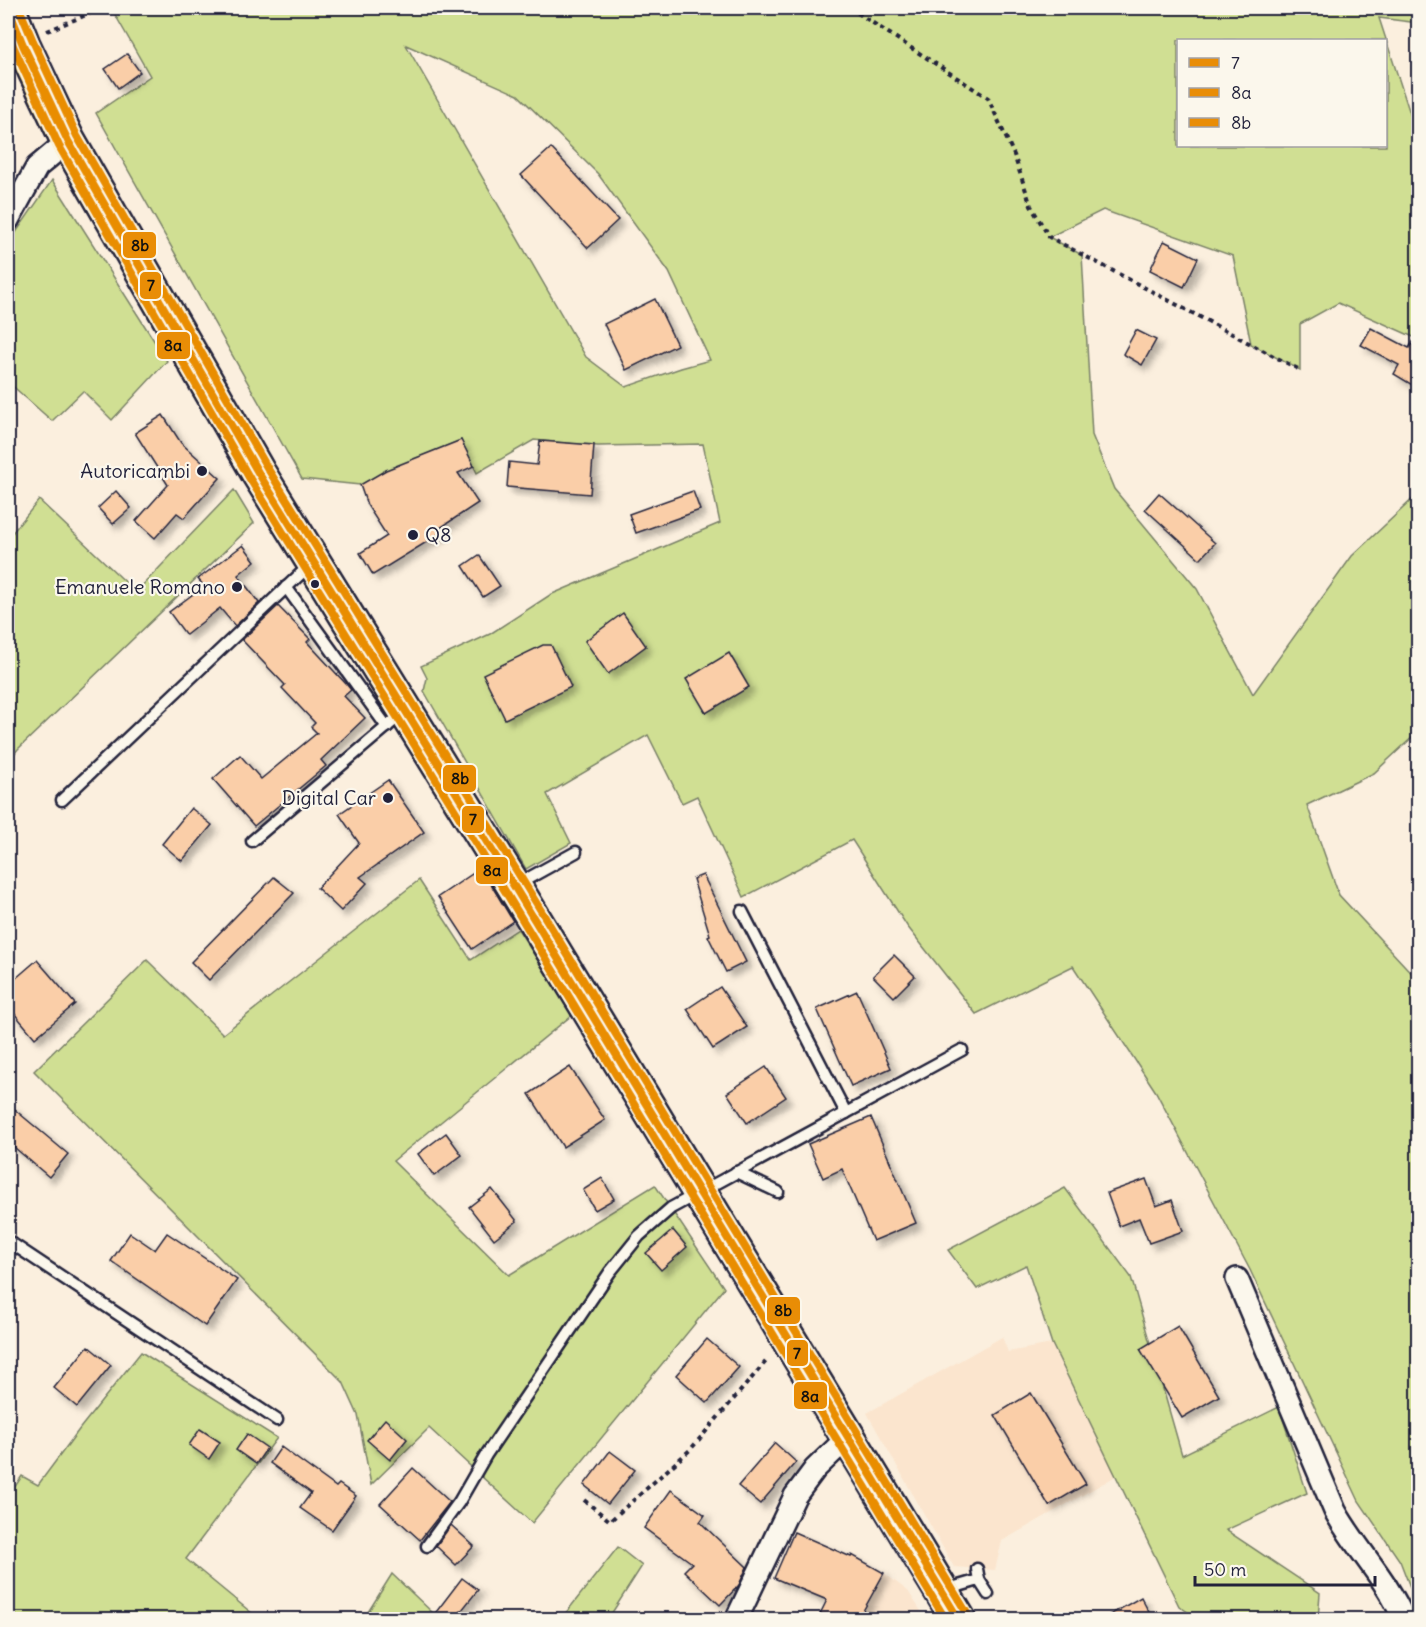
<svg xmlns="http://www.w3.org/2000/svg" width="1426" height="1627" viewBox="0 0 1426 1627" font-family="Delius,sans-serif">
<defs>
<filter id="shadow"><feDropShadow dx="5.5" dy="5.5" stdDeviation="3" flood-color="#0004"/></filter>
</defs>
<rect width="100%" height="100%" fill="#fbefde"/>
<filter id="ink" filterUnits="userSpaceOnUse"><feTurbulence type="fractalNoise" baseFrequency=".0167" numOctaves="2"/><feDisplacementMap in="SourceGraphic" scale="12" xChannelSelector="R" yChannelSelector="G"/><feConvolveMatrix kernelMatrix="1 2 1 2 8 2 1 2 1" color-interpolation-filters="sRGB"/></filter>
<g filter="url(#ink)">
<g fill="#fbe5ce">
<polygon points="1002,1337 1008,1352 1052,1344 1116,1476 1002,1541 995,1570 954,1567 867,1413"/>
<polygon points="852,1555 884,1573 908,1591 926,1619 817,1620"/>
</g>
<g fill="#d0df93" stroke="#798067" stroke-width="1.5" fill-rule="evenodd">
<path d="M122 8H1418V23L1379 18 1418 138V339L1338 303 1300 324V370L1251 344 1233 256 1103 210 1049 237 1082 255 1092 435 1114 489 1197 589 1253 694 1352 556 1418 494V732L1374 773 1307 805 1339 895 1418 980V1608L1400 1561 1359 1501 1250 1270 1156 1092 1073 966 976 1014 907 926 852 840 744 897 697 796 682 803 648 735 547 794 571 843 526 869 424 691 427 678 421 666 490 634 550 595 720 523 703 444 598 446 534 440 477 473 461 440 386 471 360 485 302 479 96 113 150 76 113 11ZM1178 40H1386V146H1178ZM406 45 518 95 598 174 669 272 710 360 681 368 626 387 586 357Z"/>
<polygon points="52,180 167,361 112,420 83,391 52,421 8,382 8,244"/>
<polygon points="234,490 254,523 18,749 8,762 8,538 39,500 136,592"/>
<polygon points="419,880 471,960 518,929 572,1015 393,1161 509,1275 655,1185 724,1288 532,1523 429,1428 371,1485 358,1415 343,1382 34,1071 147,960 223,1034"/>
<polygon points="1065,1188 1131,1277 1182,1455 1279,1407 1307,1493 1226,1530 1320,1593 1318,1619 1198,1619 1179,1606 1052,1344 1026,1265 977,1289 948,1250"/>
<polygon points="141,1352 277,1438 186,1559 259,1619 8,1620 8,1497 22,1476 38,1485 81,1427"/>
<polygon points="618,1547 642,1566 608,1619 561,1619"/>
<polygon points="392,1574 434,1614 440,1619 363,1620"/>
</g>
<g fill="#facea8" stroke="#22223b" stroke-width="1.5" filter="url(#shadow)">
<polygon points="127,54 140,72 118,88 105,69"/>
<polygon points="551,148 618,220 588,248 521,175"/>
<polygon points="1164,241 1198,258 1184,287 1150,270"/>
<polygon points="655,299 677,345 626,370 604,324"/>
<polygon points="1371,328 1409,348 1419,333 1419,389 1394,374 1399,365 1361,345"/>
<polygon points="1136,330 1156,340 1142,365 1123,354"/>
<polygon points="163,415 181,443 220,478 184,518 177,513 155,538 136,521 168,485 135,433"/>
<polygon points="461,440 474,466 458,473 478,503 440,528 443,532 373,575 360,553 387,536 367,505 360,485 386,470"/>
<polygon points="540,441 594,445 590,494 507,487 509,462 537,465"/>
<polygon points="116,491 131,508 113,524 98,508"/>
<polygon points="693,491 700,510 636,533 629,514"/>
<polygon points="1159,493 1215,543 1200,559 1145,509"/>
<polygon points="243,545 255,561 238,575 259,603 235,626 220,608 186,635 169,612 204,586 198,579"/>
<polygon points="479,555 500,586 483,597 463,566"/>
<polygon points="278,606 310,639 307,642 347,685 351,690 344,696 365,718 321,760 326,766 254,826 213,779 240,755 261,779 317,733 311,727 315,723 282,688 285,685 242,640"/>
<polygon points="623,613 646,646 608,674 585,641"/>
<polygon points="543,645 551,645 571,687 505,719 483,674"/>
<polygon points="729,653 749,687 706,713 686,679"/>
<polygon points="388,780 424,832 360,877 367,883 341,911 317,888 359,843 339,814"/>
<polygon points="191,808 212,825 182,861 162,844"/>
<polygon points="481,868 513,921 472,949 438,897"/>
<polygon points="703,875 746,962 726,972 708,936 710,935 693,879"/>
<polygon points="274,877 294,893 209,980 191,962"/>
<polygon points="894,955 915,976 894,997 873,976"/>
<polygon points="37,960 75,1004 35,1038 8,1006 8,985"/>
<polygon points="720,987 747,1027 713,1049 687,1009"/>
<polygon points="857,991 891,1068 851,1086 817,1009"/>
<polygon points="570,1067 605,1120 563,1147 529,1094"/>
<polygon points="766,1067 786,1097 747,1123 727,1093"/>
<polygon points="8,1104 68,1154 49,1177 8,1142"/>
<polygon points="871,1117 916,1223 873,1241 842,1169 823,1178 808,1144"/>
<polygon points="446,1133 462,1155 434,1176 418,1154"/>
<polygon points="602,1178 614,1199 595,1210 583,1190"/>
<polygon points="1146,1179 1156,1206 1172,1200 1183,1231 1149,1243 1139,1218 1119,1226 1107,1193"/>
<polygon points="492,1189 517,1221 494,1239 469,1207"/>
<polygon points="673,1230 687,1247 661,1270 646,1253"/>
<polygon points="130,1233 155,1250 167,1233 237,1280 205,1326 111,1261"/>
<polygon points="1178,1326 1219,1396 1182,1418 1140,1349"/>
<polygon points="707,1339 739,1367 707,1403 676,1375"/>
<polygon points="88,1346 111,1365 77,1407 54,1388"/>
<polygon points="1031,1393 1086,1484 1049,1506 995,1415"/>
<polygon points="385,1419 407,1439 390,1460 367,1440"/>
<polygon points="200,1429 220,1442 209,1459 189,1445"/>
<polygon points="247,1434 267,1448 256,1464 236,1450"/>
<polygon points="775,1443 796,1462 760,1504 738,1486"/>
<polygon points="281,1447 336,1487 339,1484 356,1496 332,1530 300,1508 311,1493 270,1463"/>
<polygon points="610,1451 635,1470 608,1504 584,1485"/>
<polygon points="413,1468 450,1502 420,1540 380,1504"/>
<polygon points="671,1490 705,1515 700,1522 747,1567 739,1585 720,1605 684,1571 692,1563 644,1528"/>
<polygon points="451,1525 474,1546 456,1565 436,1546"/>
<polygon points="794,1532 851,1557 852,1555 884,1573 858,1620 817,1620 827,1600 774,1578"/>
<polygon points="462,1578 478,1590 454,1620 430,1620"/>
<polygon points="1141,1597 1153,1620 1101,1620"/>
</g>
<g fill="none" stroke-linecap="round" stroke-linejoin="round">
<g stroke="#22223b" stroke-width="15">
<g id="lane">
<polyline points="286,587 387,727"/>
<polyline points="62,800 311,564"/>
<polyline points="252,841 403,713"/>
<polyline points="518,884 576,852"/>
<polyline points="742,911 846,1113"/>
<polyline points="736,1172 778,1192"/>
<polyline points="8,1241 277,1420"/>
<polyline points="427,1546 459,1502 486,1455 610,1272 639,1236 671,1208 962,1050"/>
<polyline points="979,1580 988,1594"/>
<polyline points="945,1590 979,1580 977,1569"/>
</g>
</g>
<g stroke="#22223b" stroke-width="26">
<g id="street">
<polyline points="8,220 37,167 68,141"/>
<path d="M1237 1279 1335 1511C1356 1549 1387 1579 1404 1620"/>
<polyline points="736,1620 795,1496 815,1469 848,1437"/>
</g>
</g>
<g stroke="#22223b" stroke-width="38">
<polyline id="primary" points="8,8 23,45 68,141 259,474 514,886 959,1620"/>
</g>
<g stroke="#22223b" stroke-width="4" stroke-dasharray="4.5 4.5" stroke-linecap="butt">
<polyline points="850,8 988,98 1014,155 1031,206 1049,237 1300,370"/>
<polyline points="47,31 103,8"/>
<polyline points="584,1500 610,1521 690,1450 768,1359"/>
</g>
<use href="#lane" stroke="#fbf7ec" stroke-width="10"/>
<use href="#street" stroke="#fbf7ec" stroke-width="21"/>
<use href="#primary" stroke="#fedf80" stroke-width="33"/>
<g stroke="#fbf7ec" stroke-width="12">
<polyline id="bus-1" points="8,8 23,45 68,141 259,474 514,886 959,1620"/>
</g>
<g stroke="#fbf7ec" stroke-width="12">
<polyline id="bus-2" points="8,35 59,146 250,479 505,891 946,1620"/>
</g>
<g stroke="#fbf7ec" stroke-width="12">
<polyline id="bus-3" points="19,8 33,41 77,136 268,469 523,881 968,1615"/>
</g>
<use href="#bus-1" stroke="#e98d06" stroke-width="8"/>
<use href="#bus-2" stroke="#e98d06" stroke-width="8"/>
<use href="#bus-3" stroke="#e98d06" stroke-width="8"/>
</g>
</g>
<g fill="#22223b" stroke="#fbf7ec" stroke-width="2">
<circle cx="202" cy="471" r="6"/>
<circle cx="413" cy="535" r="6"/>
<circle cx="315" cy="584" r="5"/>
<circle cx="237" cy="587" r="6"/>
<circle cx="388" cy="798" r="6"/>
</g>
<g text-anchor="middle" stroke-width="4.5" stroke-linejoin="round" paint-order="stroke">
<g font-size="20" fill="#22223b" stroke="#fbf7ec" text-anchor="end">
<text x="190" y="478">Autoricambi</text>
<text x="425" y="542" text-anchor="start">Q8</text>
<text x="225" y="594">Emanuele Romano</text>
<text x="376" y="805">Digital Car</text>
</g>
</g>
<g stroke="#fbf7ec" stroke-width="2">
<rect x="122" y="231" width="35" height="28" rx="6" fill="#e98d06"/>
<rect x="139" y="271" width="23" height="29" rx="6" fill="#e98d06"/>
<rect x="156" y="331" width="35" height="29" rx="6" fill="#e98d06"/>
<rect x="442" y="764" width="35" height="29" rx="6" fill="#e98d06"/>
<rect x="461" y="805" width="24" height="29" rx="6" fill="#e98d06"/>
<rect x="475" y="856" width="34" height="29" rx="6" fill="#e98d06"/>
<rect x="766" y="1296" width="35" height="29" rx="6" fill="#e98d06"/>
<rect x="786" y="1339" width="23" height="28" rx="6" fill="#e98d06"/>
<rect x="793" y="1381" width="35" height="29" rx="6" fill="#e98d06"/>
</g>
<g font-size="16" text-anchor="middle" font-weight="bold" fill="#111">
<text x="140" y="251">8b</text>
<text x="151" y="291">7</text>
<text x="173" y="351">8a</text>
<text x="460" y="784">8b</text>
<text x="473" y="825">7</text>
<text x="492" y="876">8a</text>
<text x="783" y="1316">8b</text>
<text x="797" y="1359">7</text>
<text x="810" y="1402">8a</text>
</g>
<rect width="1426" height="1627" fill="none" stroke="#fbf7ec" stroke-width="30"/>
<rect x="15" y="15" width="1396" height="1597" fill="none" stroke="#22223b" stroke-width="2" filter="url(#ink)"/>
<rect x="1177" y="39" width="210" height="108" fill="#fbf7ec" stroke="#a4a2a5" stroke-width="1.5"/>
<rect x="1189" y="58" width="30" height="9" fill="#e98d06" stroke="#a4a2a5" stroke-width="1.5"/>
<text x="1231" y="69" font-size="18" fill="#22223b">7</text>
<rect x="1189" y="88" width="30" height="9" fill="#e98d06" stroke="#a4a2a5" stroke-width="1.5"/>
<text x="1231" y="99" font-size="18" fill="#22223b">8a</text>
<rect x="1189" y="118" width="30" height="9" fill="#e98d06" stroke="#a4a2a5" stroke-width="1.5"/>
<text x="1231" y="129" font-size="18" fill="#22223b">8b</text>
<path d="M1195 1576v9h180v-9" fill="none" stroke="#22223b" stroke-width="3"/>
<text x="1204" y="1576" font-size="18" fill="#22223b" stroke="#fbf7ec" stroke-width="4.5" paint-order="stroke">50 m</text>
</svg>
